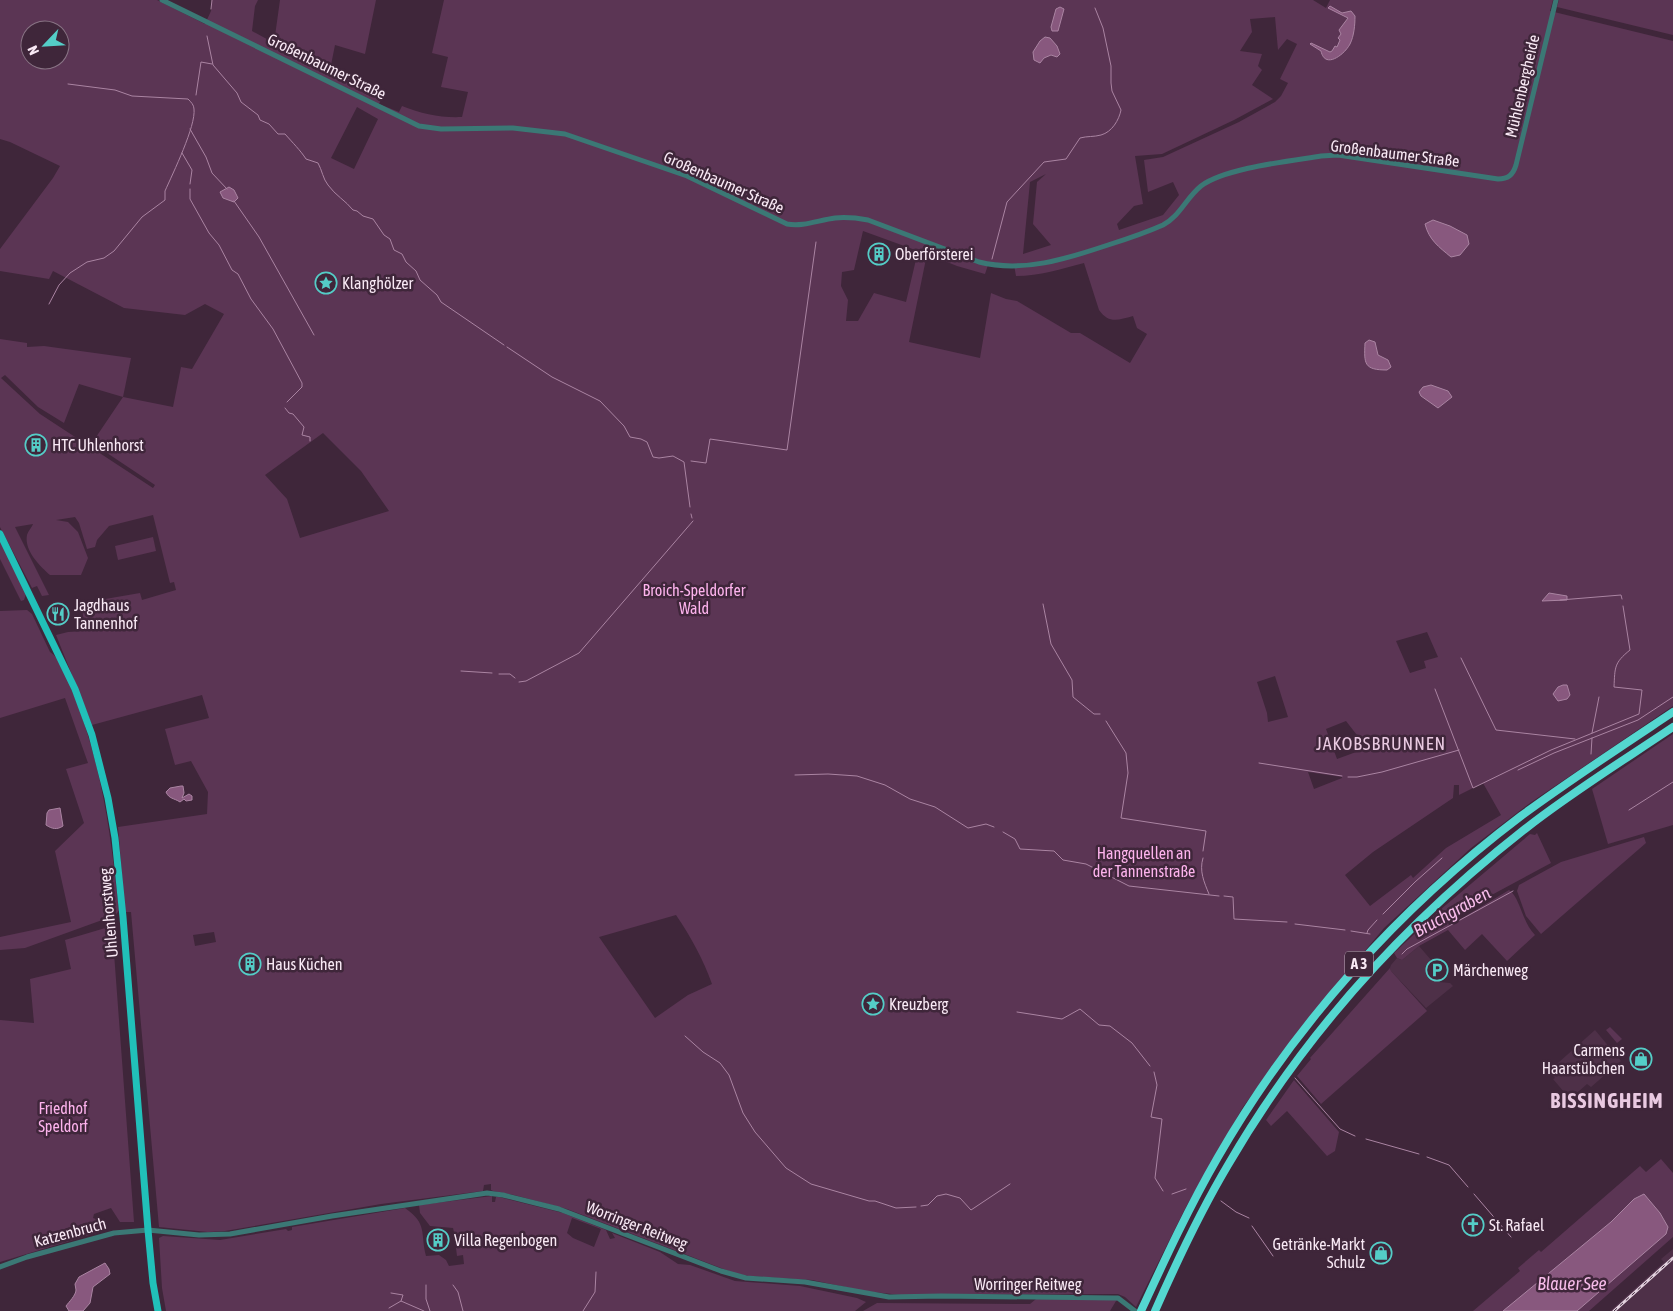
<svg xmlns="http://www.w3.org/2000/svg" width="1673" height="1311" viewBox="0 0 1673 1311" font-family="'Asap Condensed',sans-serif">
<rect width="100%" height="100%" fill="#3f263a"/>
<g fill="#4e3048">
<polygon points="1419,946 1437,967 1431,972 1439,982 1450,983 1453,986 1426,1008 1391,971 1390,968 1391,965 1397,958 1402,960"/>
<polygon points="1595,1030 1621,1061 1591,1087 1587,1084 1570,1099 1553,1079 1555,1078 1549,1071"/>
<polygon points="1673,1249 1673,1311 1610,1311 1664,1262 1661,1259"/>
</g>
<g fill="#5b3554" fill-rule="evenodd">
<path d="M0 0H157L205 24 211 11 212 0H258L255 6 252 31 274 43 280 0H376L365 54 335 45 330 70 383 96 379 104 399 112 402 106C422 114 441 118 462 117L468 92 441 87 448 57 432 53 444 0H1313L1326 8 1330 0H1553L1550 11 1673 41V706L1530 803 1471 848 1384 928 1299 1030 1243 1107 1187 1205 1136 1307 1125 1297 1118 1294 901 1295 864 1291 812 1280 748 1276 734 1273 567 1209 514 1195 493 1191 491 1190V1184L484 1185 483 1191 381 1204 225 1231 208 1232 159 1227 131 912H125L118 827 207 814 208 792 191 761 175 765 165 729 209 718 202 695 92 725 56 635 68 632 84 631 82 603 140 593 142 600 176 590 174 582 170 583 153 515 109 526 97 540 95 547 87 549 79 523 75 517 56 520 68 522 78 532 88 558 81 575H50C40 566 24 551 27 535 28 531 32 527 33 524L15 527 49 595 42 596 37 586 32 588 0 527V339L27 343V347L44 346 131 358 123 397 173 407 181 367 192 369 224 314 205 304 185 315 124 308 53 271 49 279 0 271V249L53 178 60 166 10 142 0 139ZM1275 17 1278 50 1287 39 1297 44 1280 79 1288 83 1281 96 1275 102 1239 122 1163 157 1144 160 1148 192 1173 182 1179 195 1163 215 1119 230 1117 224 1134 206 1143 204 1135 156 1162 154 1234 120 1273 99 1252 85 1262 70 1258 66 1262 54 1240 51 1252 32 1250 19ZM30 30H60V60H30ZM357 107 378 119 354 169 331 158ZM1046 174 1037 182 1033 224 1051 245 1023 254 1030 182ZM863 231 918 251 906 302 874 293 858 321H846L848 300 841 286 842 272 854 270ZM927 254 957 266 985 274 989 262 1014 265 1016 276C1040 276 1061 269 1084 263L1099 310C1109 324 1118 320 1133 316L1137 328 1147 334 1130 363 1080 333H1071L1017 301 1006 299 991 293 980 358 909 342ZM5 375 38 407 64 423 79 384 123 397 92 443 155 485 153 488 40 414 1 378ZM323 433 361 471 389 511 300 538 287 499 265 475ZM1427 632 1438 657 1424 661 1426 668 1410 673 1396 641ZM1275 676 1288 717 1268 722 1267 713 1257 682ZM1346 721 1367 748 1337 759 1326 729ZM1308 772 1342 777V778L1314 789ZM1483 783 1501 815 1446 848 1413 878 1411 875 1370 906 1345 875 1373 852 1453 798 1454 785H1459V795ZM676 915C691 937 703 959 712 984L688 995 655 1018 599 937ZM214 932 216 942 195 946 193 935Z"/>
<polygon points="1559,0 1673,0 1673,35 1557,7"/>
<polygon points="153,537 156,551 118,560 115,546"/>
<polygon points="0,540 26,594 24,600 21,601 0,559"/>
<path d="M27 610 32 614 50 652C61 659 66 676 71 688 102 763 110 830 119 910L116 915 25 948 0 950V937L71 922 55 851 84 823 66 769 88 763 65 698 0 718V611Z"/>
<polygon points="1673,734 1673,825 1608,844 1592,789"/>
<path d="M1537 833 1551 863 1447 919 1449 926 1509 890C1520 897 1522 922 1535 935L1507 961 1482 934 1465 950 1448 930 1419 946 1402 960 1397 958 1394 953 1440 910 1530 834 1535 835Z"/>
<polygon points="1644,837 1646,843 1541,934 1526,916 1517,891 1519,885 1561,862"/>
<polygon points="112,926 134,1222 120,1222 111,1208 94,1214 93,1218 107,1223 103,1231 0,1262 0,1020 34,1023 30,979 71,969 65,940"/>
<polygon points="1390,968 1391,971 1427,1011 1321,1104 1297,1076 1311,1059 1310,1058"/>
<polygon points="1610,1027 1622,1039 1617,1043 1606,1030"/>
<polygon points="1294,1080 1339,1132 1335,1151 1327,1156 1287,1111 1271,1126 1266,1120"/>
<polygon points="1661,1159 1673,1173 1673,1237 1589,1311 1473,1311 1520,1271 1518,1268 1539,1250 1541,1252 1640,1166 1646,1172"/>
<path d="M492 1196V1202H495L496 1197H499L563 1213 606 1230 610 1239 615 1238 612 1233 660 1252 678 1264 690 1265 735 1281 800 1286 857 1298 866 1302 855 1311H166L162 1288 159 1238 163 1236 220 1240 286 1229 288 1231 292 1230V1227L405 1208C428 1224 420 1233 426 1256L439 1255 446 1260 449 1266 464 1264 463 1255 457 1256 454 1232 453 1228 430 1226 420 1213 419 1205ZM572 1218 601 1229 594 1247 573 1238 567 1233Z"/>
<polygon points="1036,1299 1120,1299 1116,1301 1110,1311 863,1311 877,1303 1030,1304"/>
</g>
<g fill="#88587e" stroke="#aa84a2">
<path d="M1330 6 1342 13 1351 11 1355 16C1355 25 1354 36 1350 44 1345 54 1325 70 1321 51L1310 44 1311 43 1330 52 1332 51 1335 46 1337 47 1340 40 1338 38 1341 34 1339 30 1348 18 1328 8Z"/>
<polygon points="1060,7 1064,9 1058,31 1052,31 1051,27 1056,9"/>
<polygon points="1045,37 1050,38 1057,46 1060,54 1057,57 1051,55 1044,58 1040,63 1034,60 1033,52 1040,41"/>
<polygon points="229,187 234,190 238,198 234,202 223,198 220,192"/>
<path d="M1433 220 1450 226 1467 235 1469 244 1460 255 1451 257C1439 247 1429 240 1425 224Z"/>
<path d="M1369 340 1375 342 1378 355 1388 360 1391 367 1387 370C1364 370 1364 364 1365 343Z"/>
<polygon points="1431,385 1448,391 1452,397 1438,408 1421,396 1419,392 1423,387"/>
<polygon points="1549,593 1567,596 1567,600 1542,601"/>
<polygon points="1563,685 1567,685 1570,695 1567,699 1558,701 1553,694 1558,687"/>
<path d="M181 786H183L184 793 182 798 189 794 192 796V800L186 801 184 799 180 802C174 798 169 799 166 792L170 788Z"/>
<path d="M60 808 63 826C57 830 52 829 46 825L47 813 49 810Z"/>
<polygon points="1644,1194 1660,1213 1668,1227 1666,1234 1577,1311 1503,1311 1611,1222 1634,1199"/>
<path d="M105 1263 109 1269 110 1274 93 1287 90 1303 83 1311H69L66 1306C69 1302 76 1295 76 1290 76 1288 75 1286 75 1284L79 1277Z"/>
</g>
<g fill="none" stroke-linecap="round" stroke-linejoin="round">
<g stroke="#aa84a2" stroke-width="1">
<polyline points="211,9 212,0"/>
<path d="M207 36 213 65 237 93 241 102 258 115 260 120 269 124 278 134H285C292 142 301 151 306 159L318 163C322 170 323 179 328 185 335 195 346 201 353 210L357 211 363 216 373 219 384 235 390 239 394 250 402 254 406 262 416 271 420 280 437 295 441 302 504 345"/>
<polyline points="196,95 201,62 212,64"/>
<polyline points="190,129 206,157 212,173 227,189"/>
<polyline points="182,153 192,170 190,184"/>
<polyline points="190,189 190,199 209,233 219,245 232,270 238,274 251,299 273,329 302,383 302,387 287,402"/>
<polyline points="234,201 259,237 314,335"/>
<path d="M992 259 1007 202 1044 162 1066 159 1080 138C1087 136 1094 137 1101 135 1112 132 1119 120 1121 110L1112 91 1111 83V66L1103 28 1095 8"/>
<path d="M49 304 59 285 70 273 87 262 104 258 114 251 142 217 165 200V191C173 173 196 126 194 109 194 105 191 102 188 99L132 96 115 90 68 84"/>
<polyline points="507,347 552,377 600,401 624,426 630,437 641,439 647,442 653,457 659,458 673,456 684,462 690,507"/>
<polyline points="285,408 289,413 293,414 304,427 302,435 310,437 310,441"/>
<polyline points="691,461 706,463 710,439 787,450 816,242"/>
<polyline points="691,514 692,518"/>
<polyline points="1560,600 1621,595 1622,599"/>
<polyline points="1043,604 1051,644 1072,680 1073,697 1094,714 1100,714"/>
<polyline points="1461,658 1496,730 1575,739"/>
<polyline points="461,671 492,673"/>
<polyline points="499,674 510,674 515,678"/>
<polyline points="519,682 526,681 579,653 693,521"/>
<path d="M1435 689 1473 788 1551 750 1639 714 1642 690 1614 687C1615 667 1614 663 1630 650L1623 606"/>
<polyline points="1106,721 1126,753 1128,773 1121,818 1206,831 1203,851"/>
<polyline points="1592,733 1599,697"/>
<polyline points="1591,754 1592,738"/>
<polyline points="1259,763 1342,776"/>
<polyline points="1518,770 1554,753 1638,720 1673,697"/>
<polyline points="795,775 828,774 857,776 885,785 910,799 935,807 968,828 986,824 994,827"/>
<polyline points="1348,777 1357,777 1382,772 1459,750"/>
<polyline points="1629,810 1673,782"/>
<polyline points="1003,832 1015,839 1020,849 1054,851 1063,860 1086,864 1129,886 1219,896"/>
<path d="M1203 858C1199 871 1204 882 1209 894"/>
<polyline points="1224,896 1233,897 1234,919 1287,922"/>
<polyline points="1383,914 1415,882 1442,858"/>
<polyline points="1295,924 1345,930"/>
<polyline points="1351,931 1370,934"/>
<polyline points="1367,933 1368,930 1377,920"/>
<polyline points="1402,954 1407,949 1513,891"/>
<polyline points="1017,1012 1062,1019 1080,1009 1099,1025 1110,1026 1132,1043 1150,1066"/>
<polyline points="685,1036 703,1052 720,1063 729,1075 743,1113 755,1132 786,1168 811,1184 869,1201 875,1201 896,1208 916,1207"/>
<polyline points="1154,1072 1157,1085 1151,1117 1162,1119 1155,1178 1163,1191"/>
<polyline points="1295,1078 1340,1129 1355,1136"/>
<polyline points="1366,1139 1419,1154"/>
<polyline points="1427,1157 1449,1165 1468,1187"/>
<polyline points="1172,1194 1186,1189"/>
<polyline points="1474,1194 1511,1237"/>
<polyline points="1221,1201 1236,1212 1249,1218"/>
<polyline points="921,1206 928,1205 937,1196 946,1194 960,1198 971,1210 1010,1184"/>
<polyline points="1252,1226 1273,1256"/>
<polyline points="426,1285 426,1299 430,1311"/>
<polyline points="453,1285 458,1292 463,1311"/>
<polyline points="391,1293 403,1295 401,1301"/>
<polyline points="389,1308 401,1301 424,1311"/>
<polyline points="583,1311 595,1292 596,1272"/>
</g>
<g stroke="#3b7875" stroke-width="5">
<path d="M162 0 419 126 441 129 513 128 565 134 687 176 787 224C803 227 819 220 835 218 846 217 857 218 868 220L979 262C1023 273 1066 259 1108 245 1127 239 1145 233 1163 225 1180 216 1186 198 1201 186 1225 168 1290 161 1321 156L1338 155 1498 179C1508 179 1513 175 1516 165L1556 0"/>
<polyline points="0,1267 27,1257 114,1233 148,1230 199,1235 230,1234 332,1216 487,1193 503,1195 559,1209 721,1271 746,1278 805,1282 889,1297 941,1296 1114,1298 1118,1298 1135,1311"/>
</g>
<polyline stroke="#21c0b9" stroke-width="7" points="0,534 75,689 92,735 108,798 115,838 123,917 148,1230 153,1283 158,1311"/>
<g stroke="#54d7d0" stroke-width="8">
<path d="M1141 1311C1165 1259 1189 1207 1218 1157 1294 1025 1399 908 1521 816 1570 780 1622 746 1673 712"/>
<path d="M1155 1311C1177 1261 1200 1212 1228 1165 1304 1034 1406 922 1525 829 1572 792 1624 760 1673 727"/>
</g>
<g stroke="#e3d2df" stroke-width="3">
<polyline id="rail" points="1614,1311 1673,1258"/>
</g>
<use href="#rail" stroke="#3f263a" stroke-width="1" stroke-dasharray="4" stroke-linecap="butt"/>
</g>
<defs>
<g id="building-ring" transform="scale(1.125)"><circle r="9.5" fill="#3f263a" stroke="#54cdc7" stroke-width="1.5"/><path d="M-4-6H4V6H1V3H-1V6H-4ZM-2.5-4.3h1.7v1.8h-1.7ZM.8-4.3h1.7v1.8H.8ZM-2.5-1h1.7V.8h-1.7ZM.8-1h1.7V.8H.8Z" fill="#54cdc7"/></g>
<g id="sight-ring" transform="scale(1.125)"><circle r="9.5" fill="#3f263a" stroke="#54cdc7" stroke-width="1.5"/><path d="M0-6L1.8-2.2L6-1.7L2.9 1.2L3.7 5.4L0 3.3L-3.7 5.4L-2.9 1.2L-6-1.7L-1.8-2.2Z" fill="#54cdc7"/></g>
<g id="restaurant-ring" transform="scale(1.125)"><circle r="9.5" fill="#3f263a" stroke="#54cdc7" stroke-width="1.5"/><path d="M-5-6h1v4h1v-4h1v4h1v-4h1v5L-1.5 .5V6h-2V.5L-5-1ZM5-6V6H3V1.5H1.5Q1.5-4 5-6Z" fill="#54cdc7"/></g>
<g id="parking-ring" transform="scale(1.125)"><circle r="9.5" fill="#3f263a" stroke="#54cdc7" stroke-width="1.5"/><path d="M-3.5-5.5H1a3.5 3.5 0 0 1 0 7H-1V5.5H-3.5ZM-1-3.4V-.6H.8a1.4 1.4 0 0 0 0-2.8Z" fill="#54cdc7"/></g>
<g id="shop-ring" transform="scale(1.125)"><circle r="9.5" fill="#3f263a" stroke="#54cdc7" stroke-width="1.5"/><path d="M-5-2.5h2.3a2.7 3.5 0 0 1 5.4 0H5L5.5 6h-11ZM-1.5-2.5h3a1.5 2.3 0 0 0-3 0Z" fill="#54cdc7"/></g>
<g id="church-ring" transform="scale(1.125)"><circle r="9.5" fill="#3f263a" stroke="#54cdc7" stroke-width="1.5"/><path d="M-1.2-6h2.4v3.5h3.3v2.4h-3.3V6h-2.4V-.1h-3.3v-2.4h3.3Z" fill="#54cdc7"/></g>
</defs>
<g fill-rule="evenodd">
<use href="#building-ring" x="879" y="254"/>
<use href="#sight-ring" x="326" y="283"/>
<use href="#building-ring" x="36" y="445"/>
<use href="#restaurant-ring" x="58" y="614"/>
<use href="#building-ring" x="250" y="964"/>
<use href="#parking-ring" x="1437" y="970"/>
<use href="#sight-ring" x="873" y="1004"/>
<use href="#shop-ring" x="1641" y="1059"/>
<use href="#church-ring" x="1473" y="1225"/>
<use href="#building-ring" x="438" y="1240"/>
<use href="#shop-ring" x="1381" y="1253"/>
</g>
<g text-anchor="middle" stroke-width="5" stroke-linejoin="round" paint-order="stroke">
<rect fill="#3f263a" stroke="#c1aebd" stroke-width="1" x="1345" y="951.5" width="28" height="25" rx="4"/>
<g font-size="15" font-weight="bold" fill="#f9e9f5">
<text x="1359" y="969">A 3</text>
</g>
<g font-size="16" fill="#f9e9f5" stroke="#3f263a">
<text transform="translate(327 66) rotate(26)" y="6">Großenbaumer Straße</text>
<text transform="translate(1522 86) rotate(-77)" y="6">Mühlenbergheide</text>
<text transform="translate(1395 153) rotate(7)" y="6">Großenbaumer Straße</text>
<text transform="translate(724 182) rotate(24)" y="6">Großenbaumer Straße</text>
<text transform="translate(108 913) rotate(-95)" y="6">Uhlenhorstweg</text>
<text transform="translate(637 1225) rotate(21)" y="6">Worringer Reitweg</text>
<text transform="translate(70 1232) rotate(-15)" y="6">Katzenbruch</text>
<text x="1028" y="1290">Worringer Reitweg</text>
</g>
<g font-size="16" fill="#f9e9f5" stroke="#3f263a" text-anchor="start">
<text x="895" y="260">Oberförsterei</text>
<text x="342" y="289">Klanghölzer</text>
<text x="52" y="451">HTC Uhlenhorst</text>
<text x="74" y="611">Jagdhaus<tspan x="74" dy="18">Tannenhof</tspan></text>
<text x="266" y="970">Haus Küchen</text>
<text x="1453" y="976">Märchenweg</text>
<text x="889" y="1010">Kreuzberg</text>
<text x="1625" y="1056" text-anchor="end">Carmens<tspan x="1625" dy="18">Haarstübchen</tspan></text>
<text x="1489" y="1231">St. Rafael</text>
<text x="454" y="1246">Villa Regenbogen</text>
<text x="1365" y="1250" text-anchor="end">Getränke-Markt<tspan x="1365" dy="18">Schulz</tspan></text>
</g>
<g font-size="16" fill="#fdb3ed" stroke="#3f263a">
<text x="694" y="596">Broich-Speldorfer<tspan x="694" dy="18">Wald</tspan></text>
<text x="1144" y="859">Hangquellen an<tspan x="1144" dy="18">der Tannenstraße</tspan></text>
<text x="63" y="1114">Friedhof<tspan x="63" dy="18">Speldorf</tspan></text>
</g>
<g font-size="18" letter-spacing="1" fill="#e9c9e1" stroke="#3f263a">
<text x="1381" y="750">JAKOBSBRUNNEN</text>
</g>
<g font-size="18" font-style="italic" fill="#f7bcea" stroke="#3f263a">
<text transform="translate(1452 912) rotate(-29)" y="6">Bruchgraben</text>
<text x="1572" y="1290">Blauer See</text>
</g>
<g font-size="21" font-weight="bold" letter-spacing="1" fill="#e9c9e1" stroke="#3f263a">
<text x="1607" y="1108">BISSINGHEIM</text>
</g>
</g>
<g transform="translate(45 45) rotate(245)"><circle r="24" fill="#3f263a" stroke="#897485"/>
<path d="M0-4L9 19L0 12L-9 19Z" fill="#54cdc7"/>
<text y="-8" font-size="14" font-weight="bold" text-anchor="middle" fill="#f9e9f5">N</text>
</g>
</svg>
